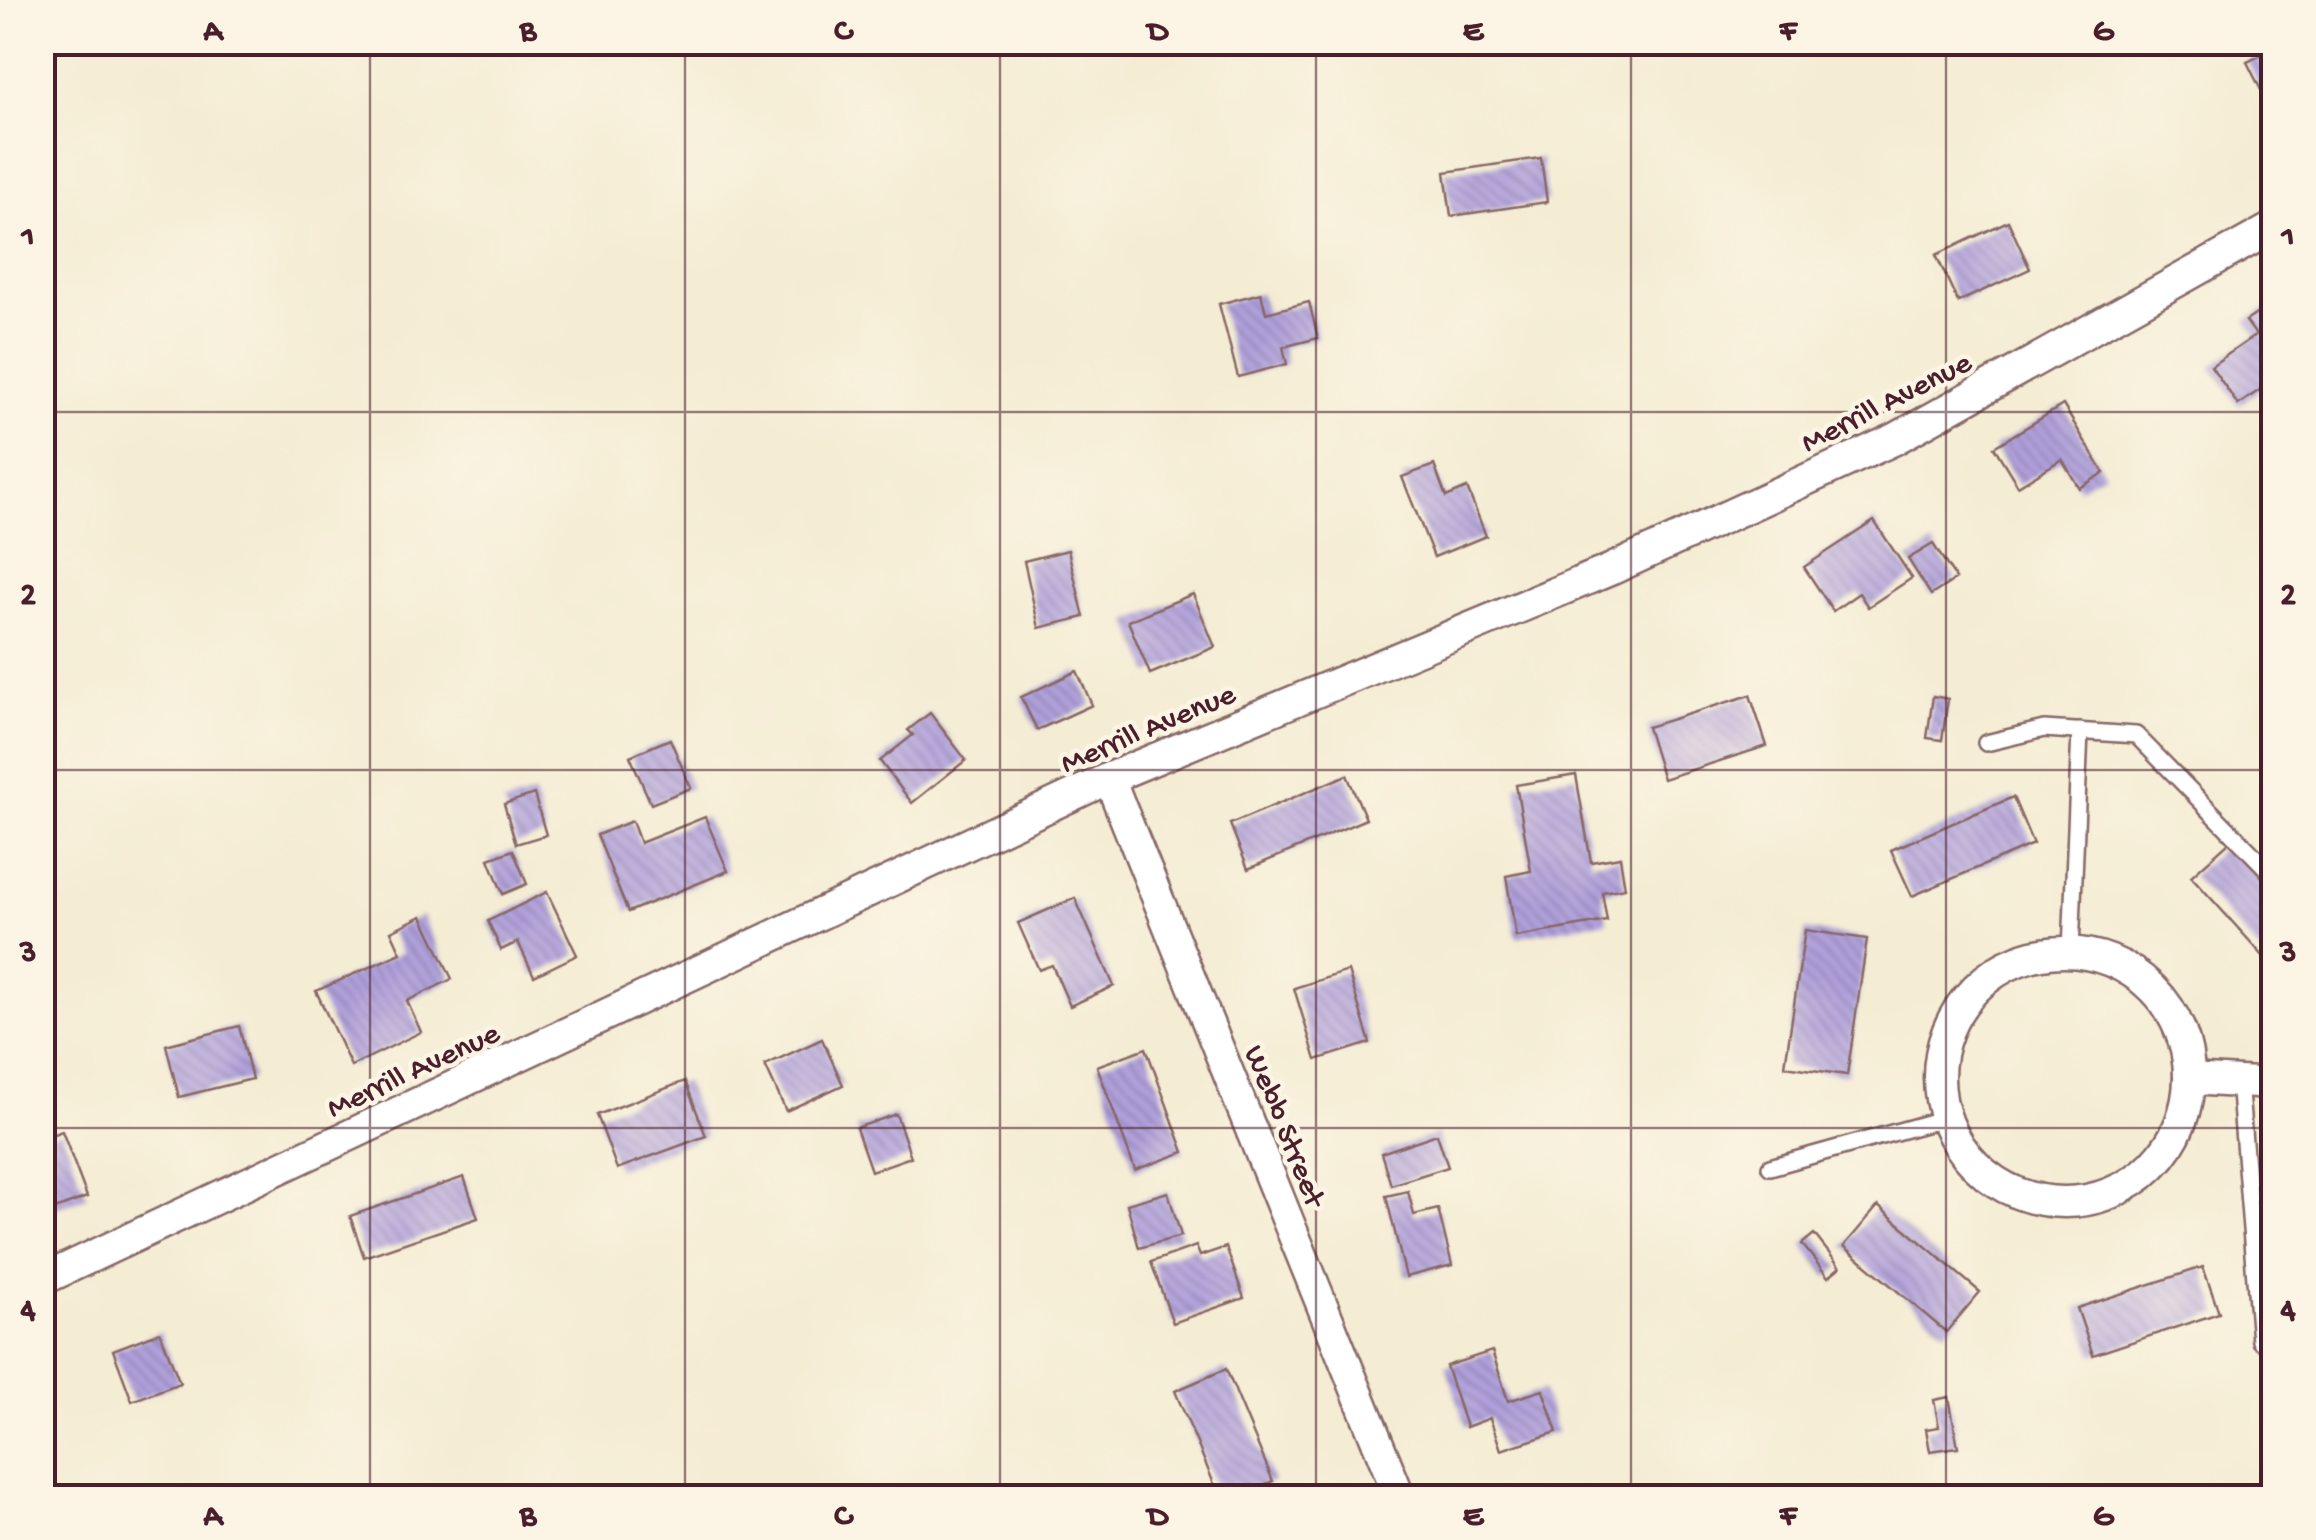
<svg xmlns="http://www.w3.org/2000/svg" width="2316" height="1540" viewBox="0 0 2316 1540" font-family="'Gochi Hand',sans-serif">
<defs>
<pattern id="building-back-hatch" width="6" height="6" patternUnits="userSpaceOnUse" patternTransform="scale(2.5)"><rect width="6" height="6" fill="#b0a0db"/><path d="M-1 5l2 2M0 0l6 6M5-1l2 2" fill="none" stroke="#9182b2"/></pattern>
</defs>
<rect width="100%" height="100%" fill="#fcf5e5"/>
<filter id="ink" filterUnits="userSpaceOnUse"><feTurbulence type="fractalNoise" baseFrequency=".01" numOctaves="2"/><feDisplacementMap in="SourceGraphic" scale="20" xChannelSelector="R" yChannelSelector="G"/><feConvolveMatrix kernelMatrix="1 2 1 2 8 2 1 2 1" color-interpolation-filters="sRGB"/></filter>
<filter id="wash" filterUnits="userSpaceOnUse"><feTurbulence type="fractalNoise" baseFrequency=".0048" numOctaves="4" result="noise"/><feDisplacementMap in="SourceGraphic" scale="40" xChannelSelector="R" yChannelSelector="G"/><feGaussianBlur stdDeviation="2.25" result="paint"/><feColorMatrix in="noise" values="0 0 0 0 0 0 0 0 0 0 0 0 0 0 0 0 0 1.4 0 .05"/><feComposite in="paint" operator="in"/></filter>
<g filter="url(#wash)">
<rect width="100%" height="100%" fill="#f4ecd3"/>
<g id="blocks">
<g fill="url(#building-back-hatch)">
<polygon points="2274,49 2274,87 2262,92 2247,62"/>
<polygon points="1541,158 1547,202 1451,216 1445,172"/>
<polygon points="2008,221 2030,269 1958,302 1936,255"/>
<polygon points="1261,293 1266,313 1309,302 1318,338 1283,347 1287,364 1238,377 1219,304"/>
<polygon points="2274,302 2274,380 2238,405 2211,366 2256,335 2246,321"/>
<polygon points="2063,405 2104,473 2079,488 2062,459 2018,486 1994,447"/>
<polygon points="1434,465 1446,497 1467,488 1486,536 1434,557 1402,477"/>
<polygon points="1874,521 1912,578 1868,607 1859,593 1833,611 1804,567"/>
<polygon points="1933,544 1956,579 1931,595 1908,559"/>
<polygon points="1068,550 1084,617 1039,628 1024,561"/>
<polygon points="1193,594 1215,647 1150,674 1128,621"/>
<polygon points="1077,671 1092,705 1037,730 1021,697"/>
<polygon points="1750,695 1767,746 1663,779 1647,727"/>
<polygon points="1933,696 1948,699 1942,740 1927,738"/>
<polygon points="930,713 966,760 912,803 880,761 913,735 908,730"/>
<polygon points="670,739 691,788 651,804 630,756"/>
<polygon points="1347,775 1366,819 1248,869 1230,824"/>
<polygon points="1576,775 1591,862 1620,857 1625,888 1602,892 1607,921 1516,937 1506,876 1531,871 1516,785"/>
<polygon points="534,794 546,835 516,844 504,804"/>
<polygon points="2013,797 2033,844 1912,896 1891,850"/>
<polygon points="705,817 728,871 628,912 597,835 632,821 640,843"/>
<polygon points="2230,841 2274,890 2274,968 2191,876"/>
<polygon points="513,850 527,884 503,894 489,859"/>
<polygon points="547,892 577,955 534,976 518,942 501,950 488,921"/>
<polygon points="1075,898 1114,986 1070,1006 1052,965 1039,970 1018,923"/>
<polygon points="422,916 452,979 407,1001 421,1032 351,1066 316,991 401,953 391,931"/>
<polygon points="1805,930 1867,939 1847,1075 1785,1066"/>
<polygon points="1348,971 1370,1043 1316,1060 1294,988"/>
<polygon points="239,1026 252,1079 179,1097 166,1045"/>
<polygon points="822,1039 843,1085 786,1111 765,1065"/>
<polygon points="1146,1048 1184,1152 1135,1170 1097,1066"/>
<polygon points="685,1081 706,1136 617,1169 597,1115"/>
<polygon points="896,1114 911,1157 871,1171 856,1128"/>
<polygon points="62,1131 87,1197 42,1214 42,1138"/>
<polygon points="1437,1134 1448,1167 1391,1185 1381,1153"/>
<polygon points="464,1177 478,1218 364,1257 350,1216"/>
<polygon points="1408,1191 1414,1215 1438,1209 1452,1265 1406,1277 1386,1196"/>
<polygon points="1168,1192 1181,1236 1139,1248 1127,1204"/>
<polygon points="1878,1206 1980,1292 1946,1332 1844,1246"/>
<polygon points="1814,1234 1840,1267 1828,1277 1802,1244"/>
<polygon points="1196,1246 1200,1256 1226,1247 1244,1298 1173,1323 1151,1262"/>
<polygon points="2203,1267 2219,1313 2093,1355 2077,1308"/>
<polygon points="160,1332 180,1383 132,1401 113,1350"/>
<polygon points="1492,1351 1508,1401 1543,1390 1557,1432 1501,1450 1490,1418 1466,1427 1446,1366"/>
<polygon points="1226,1369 1273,1481 1234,1498 1220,1498 1175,1391"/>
<polygon points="1949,1397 1958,1447 1930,1451 1926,1429 1939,1427 1934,1400"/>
</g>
</g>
</g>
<g filter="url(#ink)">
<use href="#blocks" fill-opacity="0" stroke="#866766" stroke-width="2.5"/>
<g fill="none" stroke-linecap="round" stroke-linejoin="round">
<g stroke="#866766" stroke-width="20">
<g id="service">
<polyline points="1986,743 2044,729 2136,735 2274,876"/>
<polyline points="2071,951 2080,731"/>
<polyline points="2239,1080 2260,1341"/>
<polyline points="1770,1167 1946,1118"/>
</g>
</g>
<g stroke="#866766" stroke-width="35">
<g id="minor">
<polyline points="1109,778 1400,1498"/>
<circle cx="2064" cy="1077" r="125"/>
<polyline points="2189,1079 2274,1084"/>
<polyline points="42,1280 1109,778 1612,569 1895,439 2274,227"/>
</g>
</g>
<use href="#service" stroke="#fff" stroke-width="15"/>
<use href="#minor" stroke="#fff" stroke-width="30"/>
</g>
</g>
<path fill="none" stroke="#4a1f2b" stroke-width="2.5" stroke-opacity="0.55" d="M370 42V1498M685 42V1498M1000 42V1498M1316 42V1498M1631 42V1498M1946 42V1498M42 412H2274M42 770H2274M42 1128H2274"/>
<g text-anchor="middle" stroke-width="9" stroke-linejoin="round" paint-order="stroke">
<g font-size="32" fill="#4a1f2b" stroke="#fcf5e5">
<text transform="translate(1885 400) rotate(-27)" y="11">Merrill Avenue</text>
<text transform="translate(1147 726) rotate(-23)" y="11">Merrill Avenue</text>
<text transform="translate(412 1068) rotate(-25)" y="11">Merrill Avenue</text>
<text transform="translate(1287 1125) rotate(68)" y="11">Webb Street</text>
</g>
</g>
<rect width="2316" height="1540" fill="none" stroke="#fcf5e5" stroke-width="110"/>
<rect x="55" y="55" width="2206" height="1430" fill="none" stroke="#4a1f2b" stroke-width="4"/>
<g font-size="32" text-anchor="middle" font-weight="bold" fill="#4a1f2b">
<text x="213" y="39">A</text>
<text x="528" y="39">B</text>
<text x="843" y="39">C</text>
<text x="1158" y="39">D</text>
<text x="1473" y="39">E</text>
<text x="1788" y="39">F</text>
<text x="2103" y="39">G</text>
<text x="28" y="245">1</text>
<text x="2288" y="245">1</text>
<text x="28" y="603">2</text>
<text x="2288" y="603">2</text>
<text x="28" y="960">3</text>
<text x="2288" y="960">3</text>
<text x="28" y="1318">4</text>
<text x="2288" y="1318">4</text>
<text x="213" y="1524">A</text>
<text x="528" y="1524">B</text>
<text x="843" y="1524">C</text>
<text x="1158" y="1524">D</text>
<text x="1473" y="1524">E</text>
<text x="1788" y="1524">F</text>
<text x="2103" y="1524">G</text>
</g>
</svg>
